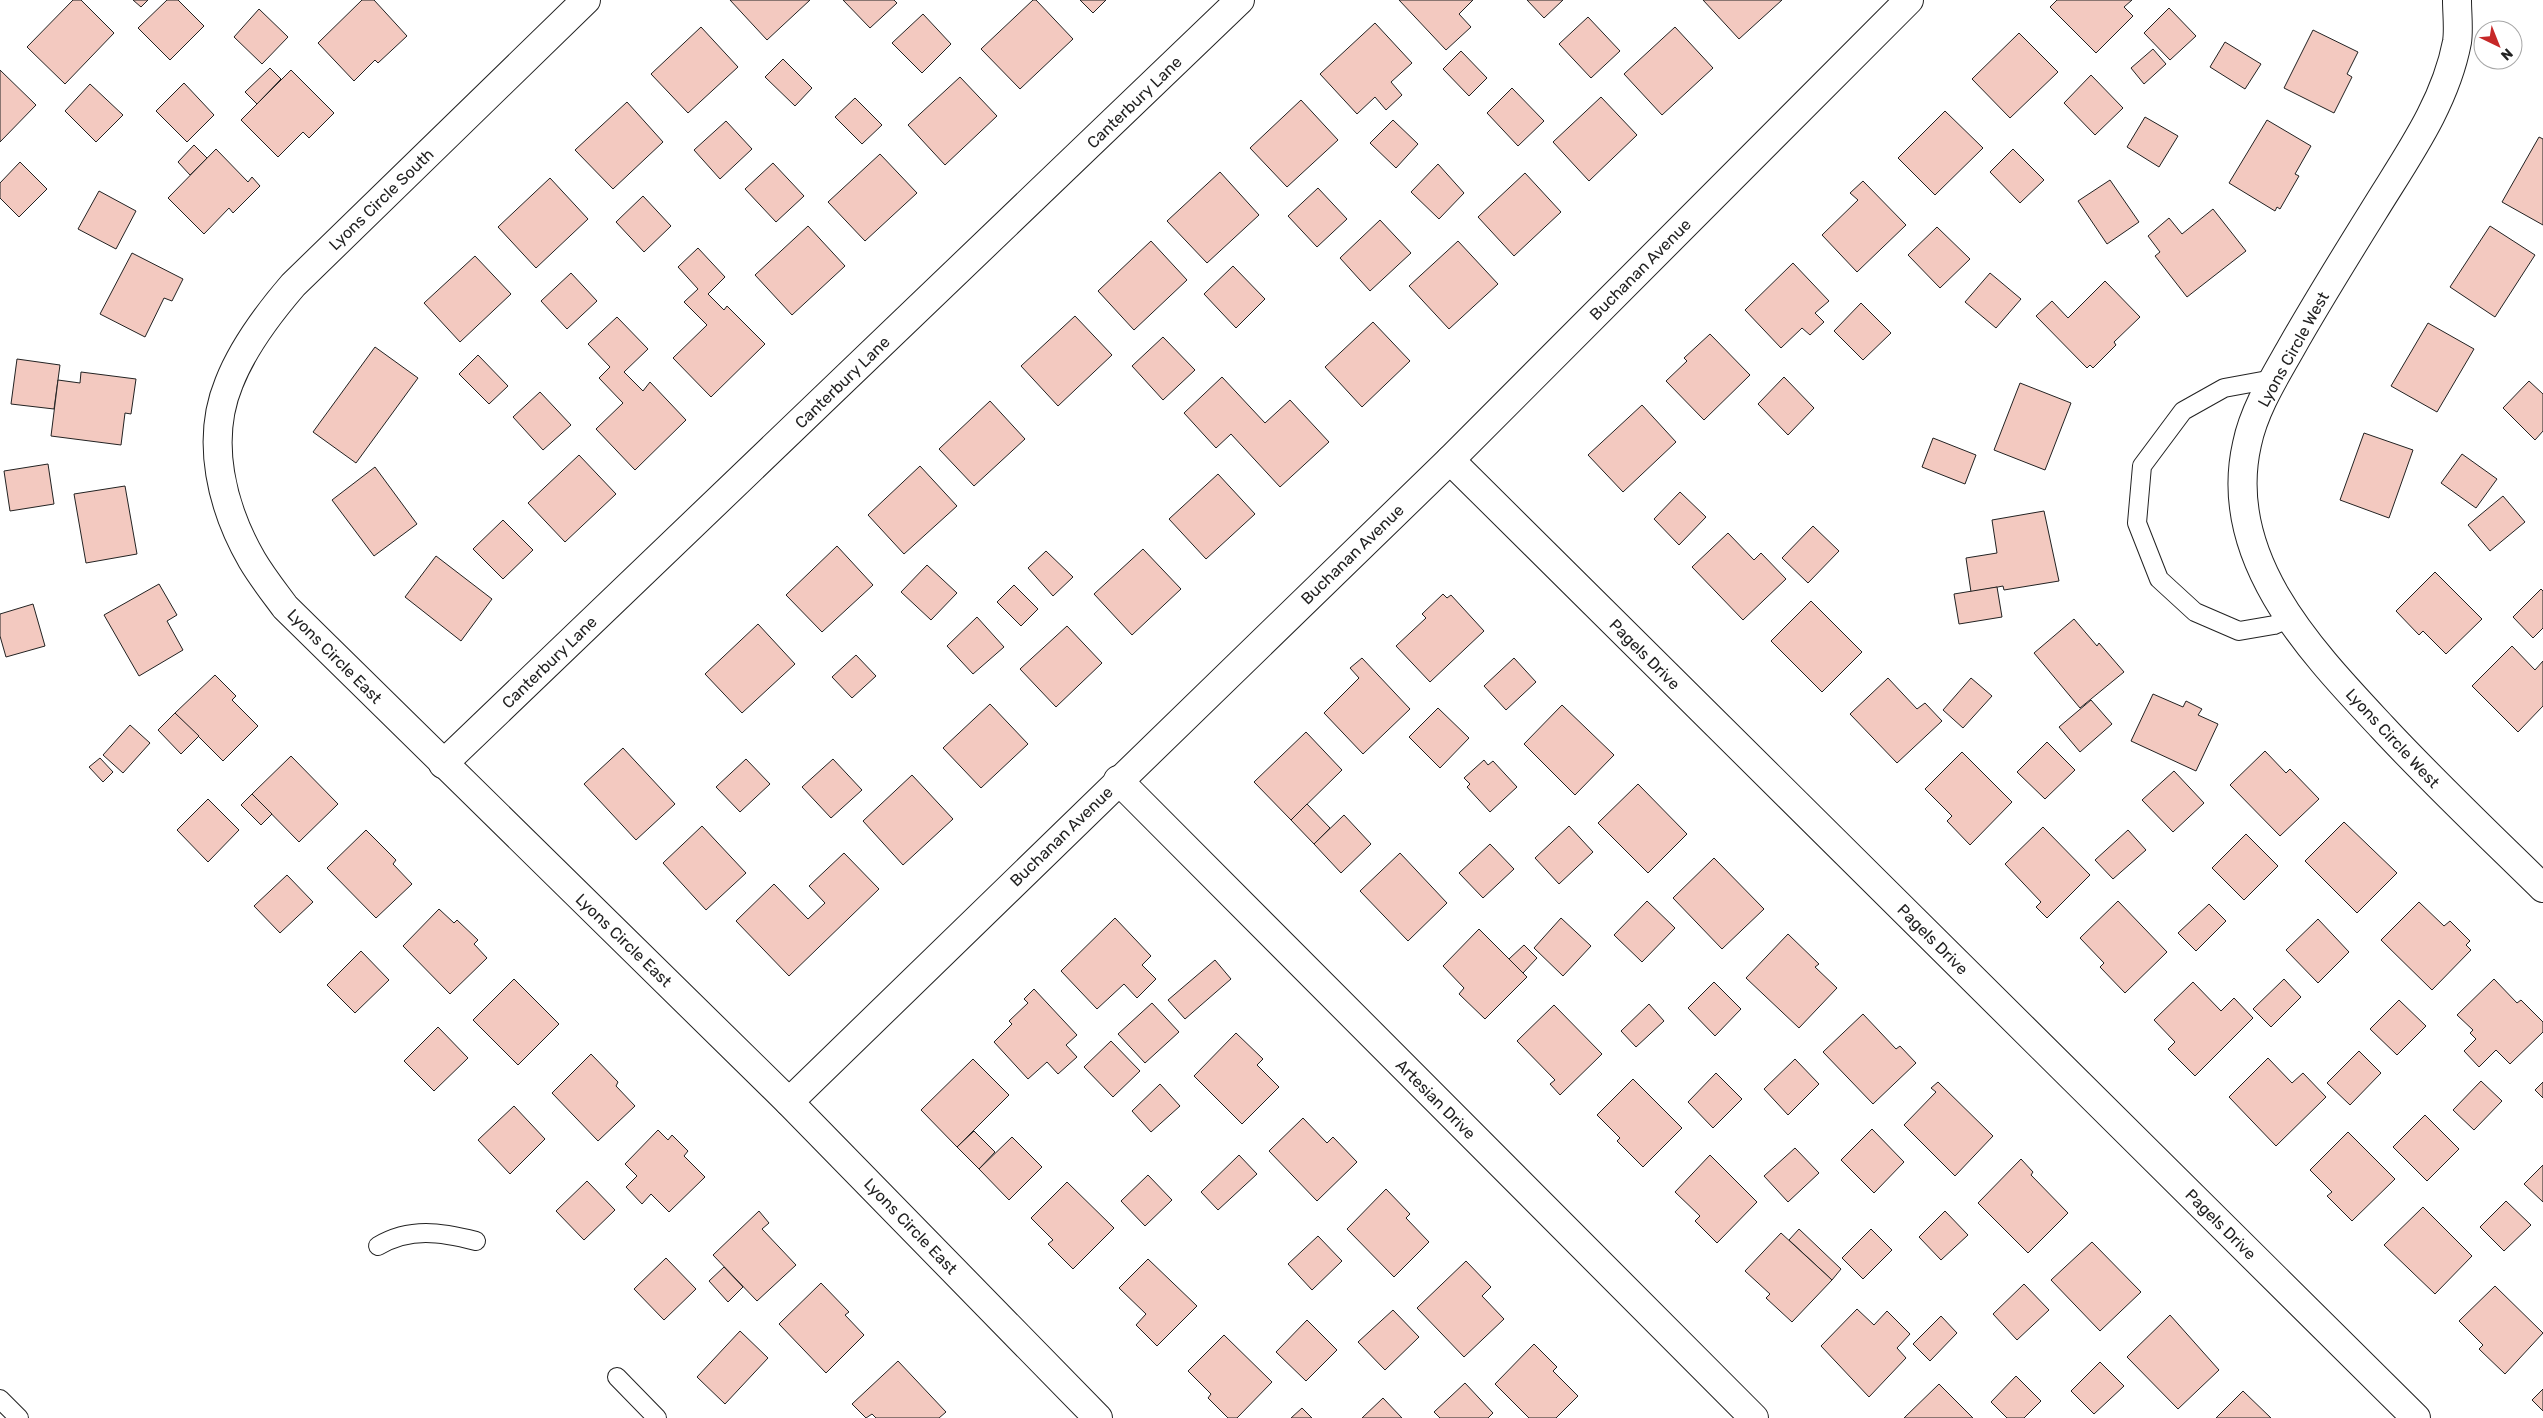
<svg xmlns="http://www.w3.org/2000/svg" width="2543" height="1418" viewBox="0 0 2543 1418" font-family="Rubik,sans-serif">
<rect width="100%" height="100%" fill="#fff"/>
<g fill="#f3c9c0" stroke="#222">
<polygon points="73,0 81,0 114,33 65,84 27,47"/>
<polygon points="133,0 148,0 141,7"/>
<polygon points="167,0 178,0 204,26 170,60 138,28"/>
<polygon points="362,0 374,0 407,36 378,63 375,60 354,81 318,43"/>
<polygon points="730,0 810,0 767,40"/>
<polygon points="843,0 894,0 897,3 870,28"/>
<polygon points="1033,0 1036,0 1073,39 1020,89 981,49"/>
<polygon points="1080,0 1106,0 1093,13"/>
<polygon points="1399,0 1473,0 1459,14 1471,27 1446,50"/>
<polygon points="1527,0 1563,0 1544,18"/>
<polygon points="1703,0 1782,0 1739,39"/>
<polygon points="2057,0 2132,0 2124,7 2133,16 2096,53 2050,7"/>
<polygon points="2169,8 2196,36 2170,60 2144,33"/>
<polygon points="259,9 288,37 262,64 234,37"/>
<polygon points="923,14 951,44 922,73 892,43"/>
<polygon points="1588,17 1620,51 1591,78 1559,44"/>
<polygon points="1375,23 1412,63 1391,82 1402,95 1386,110 1375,97 1357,114 1320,74"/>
<polygon points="701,27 738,67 688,113 651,74"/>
<polygon points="1675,27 1713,68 1662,115 1624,74"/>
<polygon points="2313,30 2358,52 2347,74 2352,77 2334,113 2284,88"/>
<polygon points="2019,33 2058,72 2010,118 1972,79"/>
<polygon points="2225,42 2261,64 2245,89 2210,67"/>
<polygon points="2153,49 2166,64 2144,84 2131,68"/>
<polygon points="1461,51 1487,78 1469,96 1443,69"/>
<polygon points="783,59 812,88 795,106 765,77"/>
<polygon points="270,68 281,79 257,104 245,92"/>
<polygon points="0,70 36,105 0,142"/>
<polygon points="291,70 334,113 309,138 303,132 278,157 241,120"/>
<polygon points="2091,75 2123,108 2095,135 2064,103"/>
<polygon points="960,77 997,116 945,165 908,125"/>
<polygon points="184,83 214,115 187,142 156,111"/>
<polygon points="90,84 123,115 96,142 65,111"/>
<polygon points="1512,88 1544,121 1518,146 1487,113"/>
<polygon points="1601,97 1637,135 1589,181 1553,142"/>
<polygon points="855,98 882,125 862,144 835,117"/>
<polygon points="1301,100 1338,140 1287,187 1250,148"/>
<polygon points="627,102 663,142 613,189 575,150"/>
<polygon points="1945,111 1983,148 1935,195 1898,158"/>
<polygon points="2145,117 2178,136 2159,167 2127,147"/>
<polygon points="1393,120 1418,144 1396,168 1370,143"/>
<polygon points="2267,120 2311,146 2295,174 2299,176 2280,209 2277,207 2275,211 2229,183"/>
<polygon points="726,121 752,149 720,179 694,150"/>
<polygon points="2539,137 2543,139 2543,225 2502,202"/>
<polygon points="194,145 207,158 190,175 178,162"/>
<polygon points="216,149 248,182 252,177 260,186 233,213 229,208 204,234 168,198"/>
<polygon points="2013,149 2044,180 2020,203 1990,172"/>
<polygon points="880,154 917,193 865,241 828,202"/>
<polygon points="20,162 47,189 19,217 0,198 0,183"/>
<polygon points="773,163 804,196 776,222 745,189"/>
<polygon points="1438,164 1464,193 1439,219 1411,192"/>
<polygon points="1220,172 1259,215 1207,263 1167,221"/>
<polygon points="1525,173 1561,212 1514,256 1478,217"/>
<polygon points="550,178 588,219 536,268 498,227"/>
<polygon points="2110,180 2139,222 2107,244 2078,201"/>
<polygon points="1863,181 1906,225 1857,272 1822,235 1858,200 1850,193"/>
<polygon points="1318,188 1347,219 1317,247 1288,216"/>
<polygon points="99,191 136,211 116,249 78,229"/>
<polygon points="643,196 671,226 644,252 616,222"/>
<polygon points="2213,209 2246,251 2187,297 2155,256 2160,252 2148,236 2169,218 2182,234"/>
<polygon points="1380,220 1411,253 1370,291 1340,258"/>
<polygon points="808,226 845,266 792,315 755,275"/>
<polygon points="2490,226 2535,255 2495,317 2450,287"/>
<polygon points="1937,227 1970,259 1940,288 1908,255"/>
<polygon points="1151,241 1187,280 1134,330 1098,291"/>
<polygon points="1458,241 1498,284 1449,329 1409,286"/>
<polygon points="698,248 725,277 708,294 724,310 727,306 765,344 711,397 673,358 707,325 684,302 698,289 678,267"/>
<polygon points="132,253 183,279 172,301 164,298 145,337 100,314"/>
<polygon points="475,256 511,294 460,342 424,303"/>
<polygon points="1793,263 1829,301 1815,313 1824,322 1810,335 1802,328 1781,348 1745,310"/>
<polygon points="1233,266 1265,299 1236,328 1204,294"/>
<polygon points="571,273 597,301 567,329 541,301"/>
<polygon points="1990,273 2021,299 1996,328 1965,302"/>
<polygon points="2105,281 2140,317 2114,342 2116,345 2093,368 2090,365 2087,368 2036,316 2052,301 2068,318"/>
<polygon points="1861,303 1891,333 1863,360 1834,331"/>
<polygon points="1075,316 1112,355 1058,406 1021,366"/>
<polygon points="617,317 648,349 624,372 643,391 650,382 686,420 635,470 596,429 623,403 599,378 610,367 588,344"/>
<polygon points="1373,322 1410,361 1362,407 1325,367"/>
<polygon points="2428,323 2474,349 2437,412 2391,386"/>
<polygon points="1710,334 1750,375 1704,420 1666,381 1687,361 1684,358"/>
<polygon points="1163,337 1195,370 1163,400 1132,366"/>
<polygon points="375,347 418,378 356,463 313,432"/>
<polygon points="478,355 508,386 489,404 459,374"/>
<polygon points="17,359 60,365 54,409 11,404"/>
<polygon points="81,372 136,379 131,414 125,413 121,445 51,436 58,380 80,383"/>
<polygon points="1222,377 1265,423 1290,400 1329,442 1280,487 1231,434 1216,448 1184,413"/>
<polygon points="1784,377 1814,408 1788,435 1758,404"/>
<polygon points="2529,381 2543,394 2543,431 2535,440 2503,408"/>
<polygon points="2020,383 2071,403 2045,470 1994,450"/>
<polygon points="540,392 571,425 543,450 513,417"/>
<polygon points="990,401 1025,439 974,486 939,449"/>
<polygon points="1642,405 1676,442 1623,492 1588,455"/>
<polygon points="2364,433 2413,450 2389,518 2340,500"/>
<polygon points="1933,438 1976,455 1965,484 1922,467"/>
<polygon points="2462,454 2497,479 2476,508 2441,483"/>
<polygon points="579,455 616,494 565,542 528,503"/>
<polygon points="48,464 54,504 10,511 4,471"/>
<polygon points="920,466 957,506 904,554 868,515"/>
<polygon points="375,467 417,524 374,556 332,500"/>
<polygon points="1218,474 1255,514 1206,559 1169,519"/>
<polygon points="125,486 137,554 86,563 74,494"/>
<polygon points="1680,492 1706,517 1679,545 1654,519"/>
<polygon points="2503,496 2525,522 2490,551 2468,525"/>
<polygon points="2044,511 2059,581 2004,590 2003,586 1971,592 1966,558 1997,553 1992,520"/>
<polygon points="503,520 533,550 503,579 473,549"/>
<polygon points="1813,526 1839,551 1808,583 1782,558"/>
<polygon points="1728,533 1754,560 1761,553 1786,579 1743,620 1692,567"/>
<polygon points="837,546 873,585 822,632 786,595"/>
<polygon points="1143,549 1181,589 1132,635 1094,594"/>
<polygon points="1046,551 1073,577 1053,596 1028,568"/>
<polygon points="436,556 492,599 461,641 405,597"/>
<polygon points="927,565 957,593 931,620 901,592"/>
<polygon points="2435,572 2482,619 2446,654 2423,631 2419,635 2396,611"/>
<polygon points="159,584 177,615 167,621 183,650 139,676 104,615"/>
<polygon points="1014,585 1038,609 1021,626 997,602"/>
<polygon points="1997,587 2002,617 1959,624 1954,594"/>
<polygon points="2541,589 2543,591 2543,628 2533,638 2513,617"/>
<polygon points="1443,594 1447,598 1451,595 1484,631 1430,682 1396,646 1426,618 1422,614"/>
<polygon points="1811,601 1862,652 1822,692 1771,641"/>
<polygon points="33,604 45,646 6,657 0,636 0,614"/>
<polygon points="977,617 1004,647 973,674 947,646"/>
<polygon points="2074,619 2097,646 2099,643 2124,672 2080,708 2034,653"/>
<polygon points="758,624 795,664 742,713 705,674"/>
<polygon points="1067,626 1102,663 1056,707 1020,669"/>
<polygon points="2512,646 2535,670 2543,661 2543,706 2518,732 2472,686"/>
<polygon points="856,655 876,676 852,698 832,677"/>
<polygon points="1362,658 1410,709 1363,754 1324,713 1359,678 1350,668"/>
<polygon points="1514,658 1536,682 1506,710 1484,686"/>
<polygon points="215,675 236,696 232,700 258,726 223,761 175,713"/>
<polygon points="1888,678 1917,709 1925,703 1942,721 1897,763 1850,714"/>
<polygon points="1971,678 1992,696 1963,728 1943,710"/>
<polygon points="2153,694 2183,707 2186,701 2202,709 2198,715 2218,724 2196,771 2131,741"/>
<polygon points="2091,700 2112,724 2080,752 2059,727"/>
<polygon points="990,704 1028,744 981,788 943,748"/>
<polygon points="1562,705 1614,755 1575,795 1524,744"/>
<polygon points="1438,708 1469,738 1440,768 1409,737"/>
<polygon points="175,713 199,736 181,754 158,730"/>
<polygon points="130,725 150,743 123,773 103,755"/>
<polygon points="1306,732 1342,770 1291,820 1254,782"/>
<polygon points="2047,742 2075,770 2045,799 2017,772"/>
<polygon points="623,748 675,804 636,840 584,784"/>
<polygon points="2265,751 2286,773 2290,769 2319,799 2280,836 2230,785"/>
<polygon points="1962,752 2012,802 1970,845 1947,821 1952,816 1925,789"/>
<polygon points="291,756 338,804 299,842 252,794"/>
<polygon points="100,758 113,772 103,782 89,767"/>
<polygon points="746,759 770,784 740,812 716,787"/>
<polygon points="833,759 862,790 831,818 802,787"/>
<polygon points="1484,760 1488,765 1493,761 1517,787 1490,812 1467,787 1470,784 1464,778"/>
<polygon points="2174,771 2204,803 2173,832 2142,800"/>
<polygon points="912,775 953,819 903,865 863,821"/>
<polygon points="1638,784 1687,834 1648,873 1598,823"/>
<polygon points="252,794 272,814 261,825 241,805"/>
<polygon points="208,799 239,830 208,862 177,830"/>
<polygon points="1307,804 1330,828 1314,844 1291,820"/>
<polygon points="1344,815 1371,844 1341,873 1314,844"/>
<polygon points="2344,822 2397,873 2357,913 2305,861"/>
<polygon points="702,826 746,873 706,910 663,863"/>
<polygon points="1569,826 1593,852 1559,884 1535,858"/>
<polygon points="2043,827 2090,875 2047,918 2036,907 2041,902 2005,864"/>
<polygon points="366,830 396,860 393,864 412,884 376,918 327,868"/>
<polygon points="2128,830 2146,850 2113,879 2095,860"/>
<polygon points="2246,834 2278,866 2244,900 2212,868"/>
<polygon points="1490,844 1514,869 1483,898 1459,873"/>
<polygon points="844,853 879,889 789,976 736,921 774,884 808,919 825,903 809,886"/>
<polygon points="1400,853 1447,903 1408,941 1360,891"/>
<polygon points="1714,858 1764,909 1722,949 1673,898"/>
<polygon points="287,875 313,902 280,933 254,906"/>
<polygon points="1647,901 1675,928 1642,962 1614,935"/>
<polygon points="2118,901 2167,952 2125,993 2100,967 2104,963 2080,938"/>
<polygon points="2419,902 2444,926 2450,921 2470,941 2466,945 2471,950 2432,990 2381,940"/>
<polygon points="2209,904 2226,921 2196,951 2178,933"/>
<polygon points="439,909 454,923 457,920 478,940 474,944 487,958 450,994 403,946"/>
<polygon points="1115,918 1151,956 1142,965 1156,979 1137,998 1124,984 1097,1009 1061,971"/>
<polygon points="1561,918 1591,946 1563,976 1534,948"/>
<polygon points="2318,919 2349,952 2318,983 2286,950"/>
<polygon points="1479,929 1527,977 1485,1019 1459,994 1464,988 1443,966"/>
<polygon points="1788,934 1819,964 1815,967 1837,988 1799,1028 1746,978"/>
<polygon points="1524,945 1537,958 1523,973 1509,959"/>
<polygon points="361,951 389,980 355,1013 327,985"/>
<polygon points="1215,960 1231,979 1185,1019 1168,1000"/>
<polygon points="514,979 559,1024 518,1065 473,1020"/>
<polygon points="2284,979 2301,997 2271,1027 2253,1009"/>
<polygon points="2494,979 2517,1003 2521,1000 2543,1022 2543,1032 2510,1064 2496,1050 2479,1067 2464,1051 2476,1039 2470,1033 2473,1030 2457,1015"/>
<polygon points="1714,982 1741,1009 1715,1036 1688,1008"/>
<polygon points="2193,982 2221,1011 2234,998 2253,1018 2195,1076 2168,1049 2175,1042 2154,1020"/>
<polygon points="1034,989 1077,1035 1066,1045 1077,1057 1058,1074 1047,1062 1028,1079 994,1042 1012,1024 1009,1021 1028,1003 1024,999"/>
<polygon points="2399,1000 2426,1026 2397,1055 2370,1029"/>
<polygon points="1152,1003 1179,1032 1145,1063 1118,1034"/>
<polygon points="1649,1004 1664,1021 1636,1047 1621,1031"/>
<polygon points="1554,1005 1602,1054 1560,1095 1550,1084 1555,1080 1517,1041"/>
<polygon points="1863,1014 1896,1049 1900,1046 1916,1063 1873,1104 1823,1052"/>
<polygon points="438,1027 468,1058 434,1091 404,1061"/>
<polygon points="1236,1033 1263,1059 1257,1065 1279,1087 1242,1124 1194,1076"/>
<polygon points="1111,1041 1140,1071 1113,1097 1084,1067"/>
<polygon points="2359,1051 2381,1073 2350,1105 2327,1083"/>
<polygon points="591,1054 618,1082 616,1086 635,1106 598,1141 552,1093"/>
<polygon points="2268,1058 2292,1083 2303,1073 2326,1097 2276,1146 2229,1097"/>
<polygon points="973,1059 1009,1095 957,1147 921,1110"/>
<polygon points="1795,1059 1819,1084 1788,1115 1764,1089"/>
<polygon points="1716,1073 1742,1099 1713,1128 1688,1102"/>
<polygon points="1633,1079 1682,1128 1643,1167 1617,1141 1620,1138 1597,1115"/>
<polygon points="2481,1081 2502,1101 2474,1130 2453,1110"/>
<polygon points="1938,1082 1993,1136 1955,1176 1904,1125 1936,1092 1931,1088"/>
<polygon points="2543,1082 2543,1098 2535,1090"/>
<polygon points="1160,1084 1180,1106 1151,1132 1132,1111"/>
<polygon points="514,1106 545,1139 510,1174 478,1140"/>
<polygon points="2425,1115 2459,1149 2427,1181 2393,1147"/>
<polygon points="1303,1118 1327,1143 1333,1137 1357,1162 1317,1201 1269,1151"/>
<polygon points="1872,1129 1904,1162 1874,1193 1841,1160"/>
<polygon points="658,1130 668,1140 672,1135 688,1151 684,1156 705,1177 669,1212 651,1194 642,1204 626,1187 637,1176 625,1164"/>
<polygon points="974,1131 995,1152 979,1169 957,1147"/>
<polygon points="2348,1132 2395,1179 2352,1221 2327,1196 2332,1192 2310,1170"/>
<polygon points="1012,1137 1042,1167 1009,1200 979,1169"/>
<polygon points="1795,1148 1819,1173 1788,1202 1764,1176"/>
<polygon points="1239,1155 1257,1174 1218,1210 1201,1192"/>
<polygon points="1710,1155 1757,1202 1717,1243 1695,1221 1700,1216 1675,1192"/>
<polygon points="2021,1159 2033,1172 2031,1175 2068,1213 2028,1253 1978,1203"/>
<polygon points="2543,1165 2543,1202 2524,1184"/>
<polygon points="1148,1175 1172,1200 1145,1226 1121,1201"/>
<polygon points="587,1181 615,1210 584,1240 556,1211"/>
<polygon points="1067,1182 1114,1228 1073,1269 1048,1244 1053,1240 1031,1218"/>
<polygon points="1386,1189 1410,1214 1406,1218 1429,1242 1394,1277 1347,1229"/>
<polygon points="2506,1201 2531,1225 2504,1251 2480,1227"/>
<polygon points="2423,1207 2472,1256 2435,1294 2384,1245"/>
<polygon points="759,1211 769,1223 762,1229 796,1265 757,1301 713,1255"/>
<polygon points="1945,1211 1968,1235 1941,1260 1919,1237"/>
<polygon points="1799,1229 1841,1269 1832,1280 1789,1240"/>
<polygon points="1871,1229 1892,1250 1863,1279 1842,1258"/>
<polygon points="1781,1233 1832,1280 1792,1322 1766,1298 1770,1294 1745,1271"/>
<polygon points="1318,1236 1342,1261 1312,1290 1288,1264"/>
<polygon points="2092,1242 2141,1292 2100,1331 2051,1280"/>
<polygon points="666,1258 696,1289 664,1320 634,1289"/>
<polygon points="1148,1259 1197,1306 1157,1346 1136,1325 1146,1314 1119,1288"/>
<polygon points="1466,1261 1491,1287 1482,1296 1504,1319 1464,1357 1417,1308"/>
<polygon points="724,1267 743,1287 728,1302 709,1281"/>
<polygon points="821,1283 849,1312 845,1315 864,1335 826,1373 779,1324"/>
<polygon points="2024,1284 2049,1310 2017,1340 1993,1314"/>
<polygon points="2495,1286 2543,1333 2505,1374 2479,1349 2483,1345 2459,1321"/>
<polygon points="1857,1309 1874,1325 1887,1311 1910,1334 1897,1348 1906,1358 1869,1397 1821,1346"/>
<polygon points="1393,1310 1419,1337 1385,1370 1358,1342"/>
<polygon points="2170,1315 2219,1370 2178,1409 2127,1357"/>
<polygon points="1941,1316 1957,1333 1930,1361 1913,1344"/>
<polygon points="1307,1320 1337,1350 1306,1381 1276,1352"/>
<polygon points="740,1331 768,1358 725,1404 697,1377"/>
<polygon points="1224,1335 1272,1382 1237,1418 1228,1418 1208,1398 1211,1394 1188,1371"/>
<polygon points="1534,1344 1557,1367 1553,1371 1578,1396 1556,1418 1529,1418 1495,1384"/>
<polygon points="898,1361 946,1412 939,1418 876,1418 872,1414 866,1418 852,1404"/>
<polygon points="2100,1362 2124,1386 2094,1414 2071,1391"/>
<polygon points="2016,1376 2041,1401 2024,1418 2007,1418 1991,1402"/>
<polygon points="1465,1383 1493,1413 1488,1418 1440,1418 1434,1412"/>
<polygon points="1939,1384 1973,1418 1904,1418"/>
<polygon points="2543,1389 2543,1411 2532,1400"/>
<polygon points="2243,1391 2271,1418 2216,1418"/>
<polygon points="1383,1398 1402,1418 1362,1418"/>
<polygon points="1302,1408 1312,1418 1291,1418"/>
</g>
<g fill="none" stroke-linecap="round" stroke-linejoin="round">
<g stroke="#222" stroke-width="20">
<g id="lane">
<polyline points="2273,379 2224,388 2183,411 2142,466 2137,523 2159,579 2195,612 2239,631 2274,625 2290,618"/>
<path d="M378 1246C410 1227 441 1232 476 1241"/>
<polyline points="617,1377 657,1418"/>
<polyline points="0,1399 19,1418"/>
</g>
</g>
<g stroke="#222" stroke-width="30">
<g id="street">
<path d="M586 0 293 285C268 314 243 347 229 383 205 441 222 508 252 560 262 577 274 592 285 607L789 1102 1098 1418"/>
<path d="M2457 0C2457 14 2459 29 2457 42 2445 105 2406 158 2373 212 2345 257 2317 302 2291 348 2274 378 2254 410 2247 444 2221 558 2311 651 2382 727 2434 783 2489 835 2543 888"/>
<polyline points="1450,460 2416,1418"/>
<polyline points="443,764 1240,0"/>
<polyline points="1118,780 1754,1418"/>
<polyline points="789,1102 1450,460 1909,0"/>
</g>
</g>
<use href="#lane" stroke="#fff" stroke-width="18"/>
<use href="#street" stroke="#fff" stroke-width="28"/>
</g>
<g text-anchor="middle" stroke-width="4" stroke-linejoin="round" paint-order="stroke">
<g font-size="16" fill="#222" stroke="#fff">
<text transform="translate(1134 102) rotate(-44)" y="6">Canterbury Lane</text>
<text transform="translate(381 199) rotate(-44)" y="6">Lyons Circle South</text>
<text transform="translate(1640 269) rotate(-45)" y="6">Buchanan Avenue</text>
<text transform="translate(2293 349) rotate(-61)" y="6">Lyons Circle West</text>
<text transform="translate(842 382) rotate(-44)" y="6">Canterbury Lane</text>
<text transform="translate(1352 554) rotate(-44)" y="6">Buchanan Avenue</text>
<text transform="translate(1645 654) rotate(45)" y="6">Pagels Drive</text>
<text transform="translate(335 656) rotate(45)" y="6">Lyons Circle East</text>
<text transform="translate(549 662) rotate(-44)" y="6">Canterbury Lane</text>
<text transform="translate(2393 738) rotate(47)" y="6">Lyons Circle West</text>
<text transform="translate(1061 836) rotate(-44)" y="6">Buchanan Avenue</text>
<text transform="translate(1933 939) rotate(45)" y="6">Pagels Drive</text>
<text transform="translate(624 940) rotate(44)" y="6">Lyons Circle East</text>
<text transform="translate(1436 1099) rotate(45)" y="6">Artesian Drive</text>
<text transform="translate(2221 1224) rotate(45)" y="6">Pagels Drive</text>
<text transform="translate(911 1226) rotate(46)" y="6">Lyons Circle East</text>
</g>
</g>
<g transform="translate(2498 45) rotate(137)"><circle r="24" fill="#ffffff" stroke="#a7a7a7"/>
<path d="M0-4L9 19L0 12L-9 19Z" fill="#c62828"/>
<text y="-8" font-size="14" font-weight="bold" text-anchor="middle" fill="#222222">N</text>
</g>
</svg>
